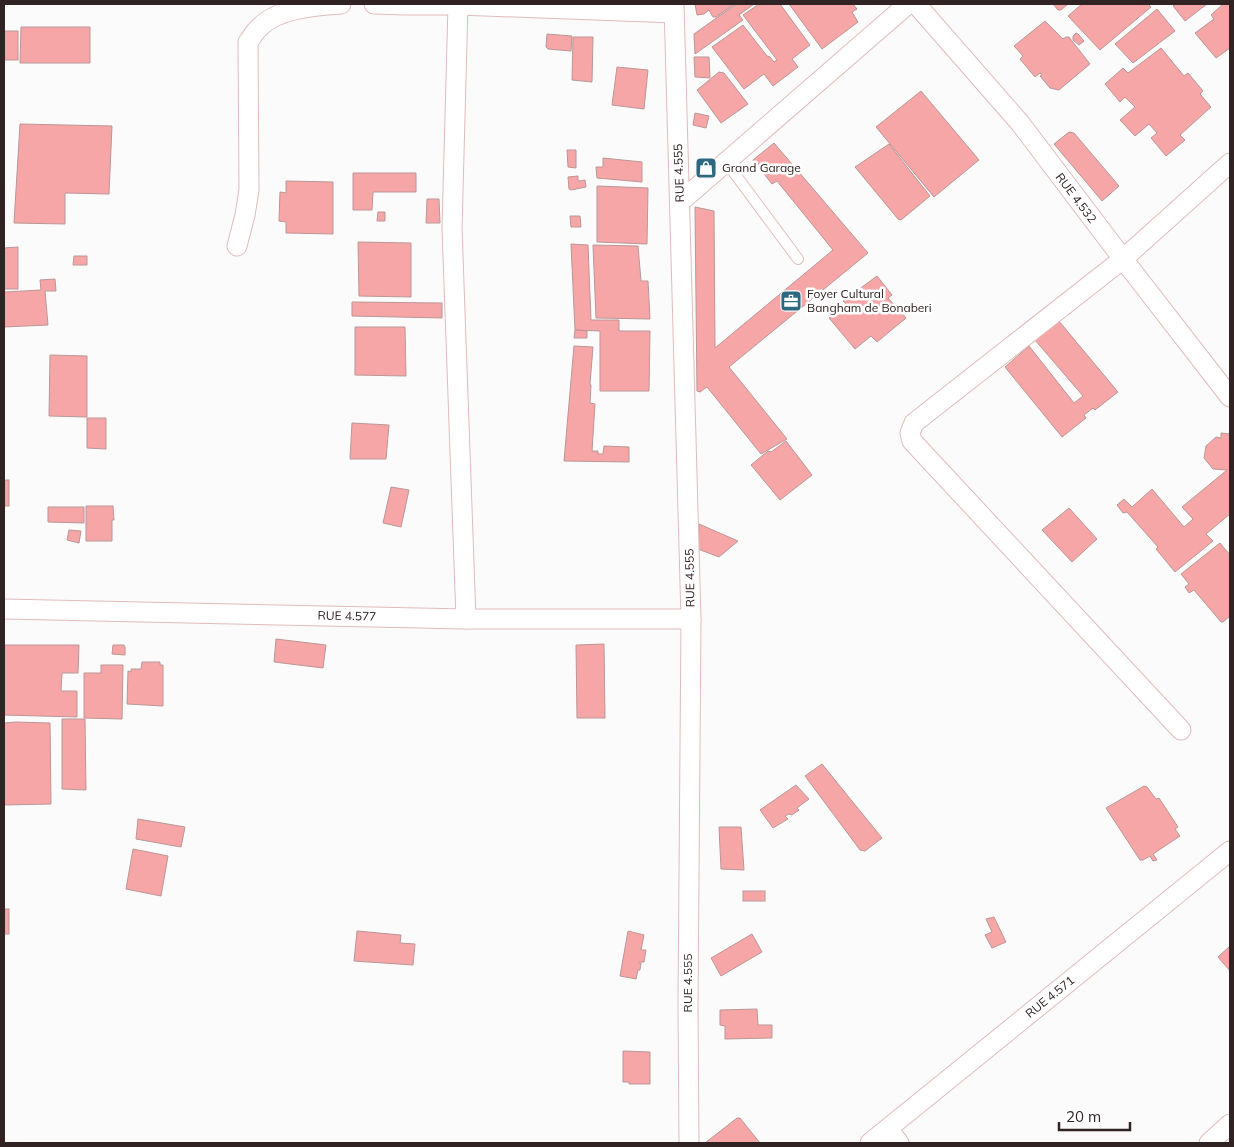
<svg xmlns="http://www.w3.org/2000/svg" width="1234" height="1147" viewBox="0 0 1234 1147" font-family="Mulish,sans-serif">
<rect width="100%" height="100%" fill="#fbfbfb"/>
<g fill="#f7a6a8" stroke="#bb9696">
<polygon points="695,4 734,4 716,17 713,17 709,10 704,14 697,15"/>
<polygon points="736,4 754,4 739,15 743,20 695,54 694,34"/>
<polygon points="759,4 780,4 810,45 792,59 798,67 773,86 764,74 744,89 712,47 743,25 767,56 770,57 774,62 777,60 743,15"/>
<polygon points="789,4 853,4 857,9 852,12 858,22 822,49"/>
<polygon points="1053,4 1068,4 1061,10 1058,10"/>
<polygon points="1082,4 1148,4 1151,7 1100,50 1068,16"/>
<polygon points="1176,4 1207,4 1185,21 1173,6"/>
<polygon points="1223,4 1230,4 1230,48 1216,58 1195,33 1214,19 1211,15"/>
<polygon points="1157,9 1175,31 1133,63 1115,44"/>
<polygon points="1045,21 1063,39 1066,37 1069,37 1090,64 1059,90 1050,88 1040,76 1042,75 1040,73 1035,77 1020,59 1023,56 1014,46"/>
<polygon points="21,27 90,27 90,63 20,63"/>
<rect x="4" y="31" width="14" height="29"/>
<polygon points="1076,33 1078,34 1084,41 1079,45 1073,40 1073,36"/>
<polygon points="547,34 572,36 571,51 548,49 546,47"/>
<polygon points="573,37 593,37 592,82 572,80"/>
<polygon points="1161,48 1184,76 1188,73 1203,91 1200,94 1211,107 1180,135 1185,140 1166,156 1151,138 1157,133 1149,124 1135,136 1120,120 1135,107 1125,97 1120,102 1105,84 1123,68 1128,73"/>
<polygon points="694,57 709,57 710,78 695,77"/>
<polygon points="617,67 648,70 644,109 612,105"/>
<polygon points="719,72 724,73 748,104 721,123 697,90"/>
<polygon points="921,91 979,160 934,197 876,127"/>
<polygon points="695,113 709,116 706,128 693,125"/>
<polygon points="20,124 112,126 109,194 65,193 65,224 14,223"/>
<polygon points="1069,132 1074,133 1119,186 1102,201 1054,144"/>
<polygon points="774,143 868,253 729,367 787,439 761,454 707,387 700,392 697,391 695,207 714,211 715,348 833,250 777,181 772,184 753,160"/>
<polygon points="889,144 930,196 901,220 898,219 855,167"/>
<polygon points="567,150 576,150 576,168 568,167"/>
<polygon points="603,158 642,162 642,182 597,178 596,167 603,167"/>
<polygon points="353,173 416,173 416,192 373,192 372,210 353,210"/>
<polygon points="578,176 578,181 585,180 586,187 571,190 569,189 568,177"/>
<polygon points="286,181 333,182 333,234 286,233 286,222 279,221 280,192 286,193"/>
<polygon points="597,186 648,188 647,244 597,242"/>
<polygon points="427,199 439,199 440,223 426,223"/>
<polygon points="378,212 385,212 385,221 377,221"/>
<polygon points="570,216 580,216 581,227 571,227"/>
<polygon points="358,242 411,243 411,297 359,296"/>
<polygon points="571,244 588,245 591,320 619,320 619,331 650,331 649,391 600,391 600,331 575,330"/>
<polygon points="593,245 638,246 641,281 648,281 650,319 596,318"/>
<polygon points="18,247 18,289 4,289 4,248"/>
<polygon points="74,256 87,256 87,265 73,265"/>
<polygon points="877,276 892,295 888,298 906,318 877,342 871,336 855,349 829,318 846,304 843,301"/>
<polygon points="55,279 56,291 45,291 48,325 4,327 4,292 41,290 40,280"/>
<polygon points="352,302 442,303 442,318 352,316"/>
<polygon points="1058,320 1118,392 1095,410 1093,408 1084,415 1086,418 1062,437 1005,367 1029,346 1074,403 1083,396 1035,340"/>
<polygon points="355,327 405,327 406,376 355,375"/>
<polygon points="575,330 587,331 587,338 574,338"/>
<polygon points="574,346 593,347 590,384 591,385 590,403 595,404 592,451 598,451 598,454 603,454 604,446 629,447 629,462 564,461"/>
<polygon points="50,355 87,356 87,417 49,416"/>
<polygon points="87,418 106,418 106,449 87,448"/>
<polygon points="352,423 389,425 386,459 350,459"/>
<polygon points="1221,433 1230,434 1230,514 1206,534 1213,541 1175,572 1156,549 1158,547 1127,512 1123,513 1117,505 1124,499 1132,507 1152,489 1184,527 1193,519 1182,507 1227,470 1213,469 1204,458 1206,446 1216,437 1221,438"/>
<polygon points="786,441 812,475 780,500 751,465 768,451 771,452"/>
<rect x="4" y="480" width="5" height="26"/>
<polygon points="391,487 409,490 401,527 383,523"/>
<polygon points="86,506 113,506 114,520 112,520 112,541 86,541"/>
<polygon points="48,507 84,507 84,523 48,522"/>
<polygon points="1069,508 1097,539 1072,562 1042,530"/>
<polygon points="699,524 738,541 719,557 698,549"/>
<polygon points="69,530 81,531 79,543 67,540"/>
<polygon points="1220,543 1230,555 1230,616 1223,622 1221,622 1194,590 1189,593 1185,587 1189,584 1181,574"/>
<polygon points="276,639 326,645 323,668 274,662"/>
<polygon points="604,644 605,718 577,718 576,645"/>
<polygon points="4,645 79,645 78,673 62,673 61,691 77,691 77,717 4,715"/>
<polygon points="113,645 124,645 125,647 125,655 112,654"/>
<polygon points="142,662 160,662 160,665 163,665 163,706 127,704 128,671 131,672 131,669 141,669"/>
<polygon points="101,665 123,665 122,719 84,718 84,673 101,673"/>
<polygon points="62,719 85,719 86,790 62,789"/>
<polygon points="16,722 50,723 51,804 4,805 4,723"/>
<polygon points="822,764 882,838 865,851 860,850 805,776"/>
<polygon points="796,785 809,799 797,808 799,810 792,815 789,814 785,816 788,819 773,828 760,810"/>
<polygon points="1144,786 1147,787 1156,799 1159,798 1178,827 1175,829 1180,836 1153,854 1157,860 1153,861 1150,856 1143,860 1140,860 1106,808"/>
<polygon points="138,819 185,827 181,847 136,839"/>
<polygon points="719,827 741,827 744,870 721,869"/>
<polygon points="133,849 168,856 161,896 126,889"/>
<rect x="743" y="891" width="22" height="10"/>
<rect x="4" y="909" width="5" height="25"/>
<polygon points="994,917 1006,942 992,948 985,935 992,932 986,919"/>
<polygon points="357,931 401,935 400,943 415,944 413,965 354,961"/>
<polygon points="628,931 644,935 641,950 646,950 644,962 639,962 639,963 641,963 640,970 638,970 636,979 620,976"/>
<polygon points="752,934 762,952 721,976 711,958"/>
<polygon points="1230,946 1230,971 1218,957"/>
<polygon points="757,1009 758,1025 772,1025 772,1038 725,1039 725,1026 720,1025 720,1010"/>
<polygon points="623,1051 650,1052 650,1084 629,1084 629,1082 623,1082"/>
<polygon points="737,1118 740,1118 760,1143 705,1143"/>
</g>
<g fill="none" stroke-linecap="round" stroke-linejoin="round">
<g stroke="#e1bbbb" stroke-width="12">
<polyline id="service" points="726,162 798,259"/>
</g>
<g stroke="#e1bbbb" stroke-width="21">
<g id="minor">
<polyline points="374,4 404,5 458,5 674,13"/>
<polyline points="674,4 691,619 688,1005 689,1143"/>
<polyline points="916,4 1020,123 1123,259 1230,397"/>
<polyline points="458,5 452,228 466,619"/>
<polyline points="680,202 908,4"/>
<path d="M237 246 245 215 249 190 248 42C252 37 255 31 260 27 278 8 316 6 341 4"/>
<polyline points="4,609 466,619 691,619"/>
<polyline points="1181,730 912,441 910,433 914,423 1123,259 1230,163"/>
<polyline points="888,1129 899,1143"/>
<polyline points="870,1143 1230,851"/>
<polyline points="1209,1143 1230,1124"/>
</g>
</g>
<use href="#service" stroke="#fff" stroke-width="10"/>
<use href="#minor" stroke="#fff" stroke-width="19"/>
</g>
<defs>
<g id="shop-square" transform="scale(1.125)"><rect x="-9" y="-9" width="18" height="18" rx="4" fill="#2d6880" stroke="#fff"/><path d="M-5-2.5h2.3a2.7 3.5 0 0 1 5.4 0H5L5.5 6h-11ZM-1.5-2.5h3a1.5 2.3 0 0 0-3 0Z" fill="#fff"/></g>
<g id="office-square" transform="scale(1.125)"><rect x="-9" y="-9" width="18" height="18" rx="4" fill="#2d6880" stroke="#fff"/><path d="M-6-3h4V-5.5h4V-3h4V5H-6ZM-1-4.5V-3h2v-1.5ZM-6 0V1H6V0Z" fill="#fff"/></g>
</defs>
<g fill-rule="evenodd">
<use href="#shop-square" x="706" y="168"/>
<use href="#office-square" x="791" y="301"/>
</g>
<g text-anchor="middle" stroke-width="5" stroke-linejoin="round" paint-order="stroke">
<g font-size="12" fill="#312223" stroke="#fff" text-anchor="start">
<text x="722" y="172">Grand Garage</text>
<text x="807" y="298">Foyer Cultural<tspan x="807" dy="14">Bangham de Bonaberi</tspan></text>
</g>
<g font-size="12" fill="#312223" stroke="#fff">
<text transform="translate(679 173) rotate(-92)" y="4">RUE 4.555</text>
<text transform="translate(1076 198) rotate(53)" y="4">RUE 4.532</text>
<text transform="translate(690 578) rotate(-91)" y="4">RUE 4.555</text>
<text transform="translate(347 616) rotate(1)" y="4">RUE 4.577</text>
<text transform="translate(688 983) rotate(-90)" y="4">RUE 4.555</text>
<text transform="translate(1050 997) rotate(-39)" y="4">RUE 4.571</text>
</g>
</g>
<rect width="1234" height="1147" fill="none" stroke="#312223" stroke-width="10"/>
<path d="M1059 1122v8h71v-8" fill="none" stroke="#312223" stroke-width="2.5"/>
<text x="1066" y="1122" font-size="15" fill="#312223" stroke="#ffffff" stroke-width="4" paint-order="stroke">20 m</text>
</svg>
